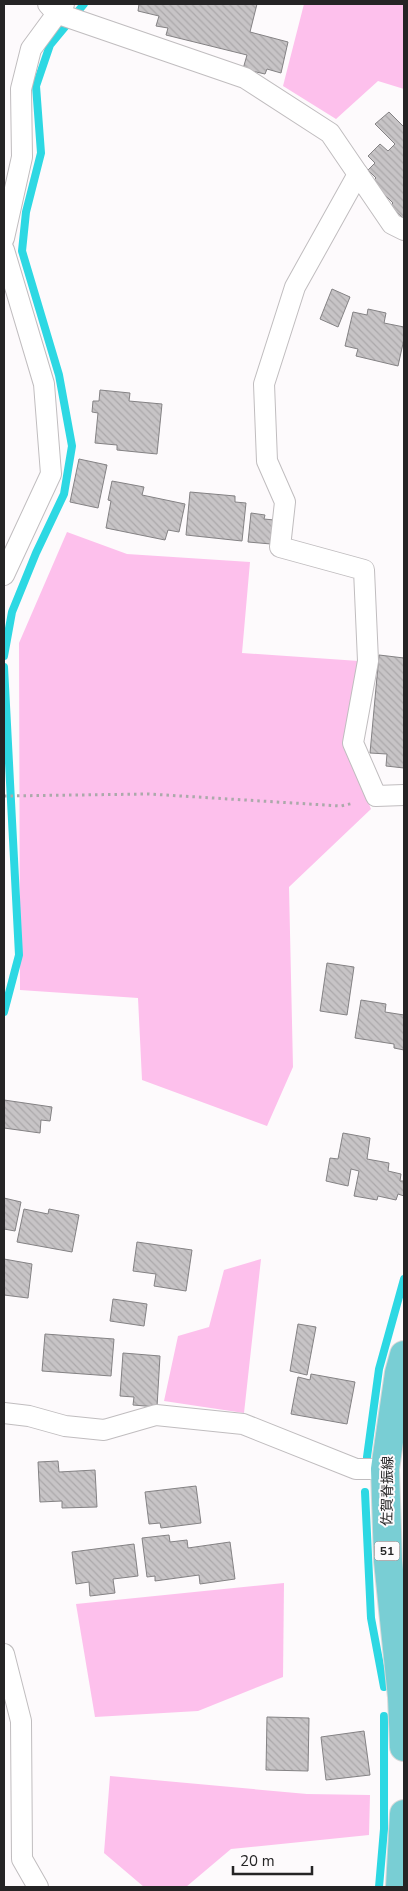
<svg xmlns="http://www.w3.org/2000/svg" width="408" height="1891" viewBox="0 0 408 1891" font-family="'Nunito Sans','Noto Sans JP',sans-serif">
<defs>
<pattern id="building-back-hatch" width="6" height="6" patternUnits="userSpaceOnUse" patternTransform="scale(1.25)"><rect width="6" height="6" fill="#c7c4c6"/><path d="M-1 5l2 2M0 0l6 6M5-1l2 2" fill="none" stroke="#aba8aa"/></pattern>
</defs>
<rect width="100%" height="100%" fill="#fdfafc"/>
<g fill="#fdc0ec">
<polygon points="304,4 404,4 404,89 378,81 336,119 283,86"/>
<polygon points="67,532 127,554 250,562 242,653 359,661 344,743 371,809 289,887 293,1067 267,1126 142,1080 138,998 20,990 19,643"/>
<polygon points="261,1259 244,1413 164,1401 178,1336 209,1327 224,1270"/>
<polygon points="284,1583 283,1677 198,1711 95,1717 76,1604"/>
<polygon points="110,1776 307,1794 370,1795 369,1835 231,1849 186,1887 144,1887 104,1853"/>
</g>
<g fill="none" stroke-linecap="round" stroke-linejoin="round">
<g stroke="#2dd8e3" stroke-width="8">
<polyline points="4,656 12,612 36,553 64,494 72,446 59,375 22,251 26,212 41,153 36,86 50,45 84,4"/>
<polyline points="4,667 19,955 4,1012"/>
<polyline points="367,1457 379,1369 404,1279"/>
<polyline points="365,1492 371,1618 384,1687"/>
<polyline points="379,1887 384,1829 384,1716"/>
</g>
</g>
<g fill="url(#building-back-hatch)" stroke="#848284">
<polygon points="139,4 257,4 250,32 288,42 281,73 267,69 265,74 243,69 247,55 166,35 168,28 156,26 159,16 138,11"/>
<polygon points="389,112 404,127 404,219 390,206 393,203 372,182 376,178 368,170 375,163 368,156 380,144 388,151 395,144 375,124"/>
<polygon points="332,289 350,297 338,327 320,319"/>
<polygon points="368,309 386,313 384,323 404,327 404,339 398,366 356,356 358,349 345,346 353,312 367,315"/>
<polygon points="100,390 130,393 129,401 162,404 157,454 117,450 117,445 95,443 98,413 92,412 93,401 99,401"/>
<polygon points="79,459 107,465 98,508 70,502"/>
<polygon points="112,481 144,487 142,495 185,504 179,532 168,530 165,540 106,528 111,501 108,500"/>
<polygon points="190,492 235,496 235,502 246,503 242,541 186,535"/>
<polygon points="251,513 265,515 264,519 274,520 271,544 248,542"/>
<polygon points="379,655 404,658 404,768 386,766 387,754 370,753"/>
<polygon points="327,963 354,967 347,1015 320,1011"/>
<polygon points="361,1000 386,1004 385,1012 404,1015 404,1050 394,1048 394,1044 355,1038"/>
<polygon points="4,1100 52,1107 50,1121 41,1120 40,1133 4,1128"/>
<polygon points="343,1133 370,1138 367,1159 389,1163 388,1171 401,1174 400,1181 404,1181 404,1196 398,1194 396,1200 378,1196 377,1200 354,1196 359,1171 351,1169 348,1186 326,1181 330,1158 338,1159"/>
<polygon points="4,1198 21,1202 15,1231 4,1229"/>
<polygon points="24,1209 48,1214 49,1209 79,1215 72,1252 17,1242"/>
<polygon points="137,1242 192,1250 186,1291 154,1286 156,1274 133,1271"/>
<polygon points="4,1259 32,1264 28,1298 4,1295"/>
<polygon points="113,1299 147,1304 144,1326 110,1321"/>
<polygon points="298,1324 316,1327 307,1375 290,1371"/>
<polygon points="45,1334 114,1339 111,1376 42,1371"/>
<polygon points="123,1353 160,1356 157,1407 133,1405 134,1397 120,1396"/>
<polygon points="311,1374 355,1382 347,1424 291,1414 298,1377 310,1380"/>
<polygon points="58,1461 59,1472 95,1470 97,1507 62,1508 62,1501 40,1502 38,1462"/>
<polygon points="196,1486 201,1523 161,1528 160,1523 149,1524 145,1492"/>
<polygon points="169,1535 170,1542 187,1540 188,1548 230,1542 235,1579 200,1584 199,1575 155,1581 155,1576 147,1577 142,1538"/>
<polygon points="134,1544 138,1576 113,1579 115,1593 90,1596 89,1582 76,1584 72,1552"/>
<polygon points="267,1717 309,1718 308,1771 266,1770"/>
<polygon points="364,1731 370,1775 326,1780 321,1737"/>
</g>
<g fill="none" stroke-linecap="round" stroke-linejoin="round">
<g stroke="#c0bdbf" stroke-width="22">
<g id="minor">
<polyline points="48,4 56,13 245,78 330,133 392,224 404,230"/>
<polyline points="358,174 295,287 264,384 267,461 285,502 280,547 364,570 368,661 353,743 376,796 404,795"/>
<polyline points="4,238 22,157 21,89 31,49 64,4"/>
<polyline points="4,250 44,384 51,474 4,575"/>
<polyline points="4,1413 29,1416 65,1426 104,1430 156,1415 243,1424 356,1469 385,1469"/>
<polyline points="4,1654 21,1721 22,1859 38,1887"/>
</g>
</g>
<g stroke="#d8d8d8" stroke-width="30">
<g id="primary">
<polyline points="404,1355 399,1373 385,1469 388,1561 402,1697 404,1747"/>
<polyline points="400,1887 404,1814"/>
</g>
</g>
<polyline stroke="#aba9aa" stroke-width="3" stroke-dasharray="2.5 4" stroke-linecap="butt" points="4,796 149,794 341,806 354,803"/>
<use href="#minor" stroke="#fff" stroke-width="20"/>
<use href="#primary" stroke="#79ced4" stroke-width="28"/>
</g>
<g text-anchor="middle" stroke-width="4" stroke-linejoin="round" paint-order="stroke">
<rect fill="#fdfafc" stroke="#666466" stroke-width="1" x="374.5" y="1541.5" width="25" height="19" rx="4"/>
<g font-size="12" font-weight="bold" fill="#252425">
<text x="387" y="1555">51</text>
</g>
<g font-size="14" fill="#252425" stroke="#fdfafc">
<text transform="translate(387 1491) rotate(-89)" y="5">佐賀脊振線</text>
</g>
</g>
<rect width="408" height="1891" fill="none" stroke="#252425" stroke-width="10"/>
<path d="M233 1866v8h79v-8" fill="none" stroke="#252425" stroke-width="2.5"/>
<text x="240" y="1866" font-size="15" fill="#252425" stroke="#fdfafc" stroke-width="4" paint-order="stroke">20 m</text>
</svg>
